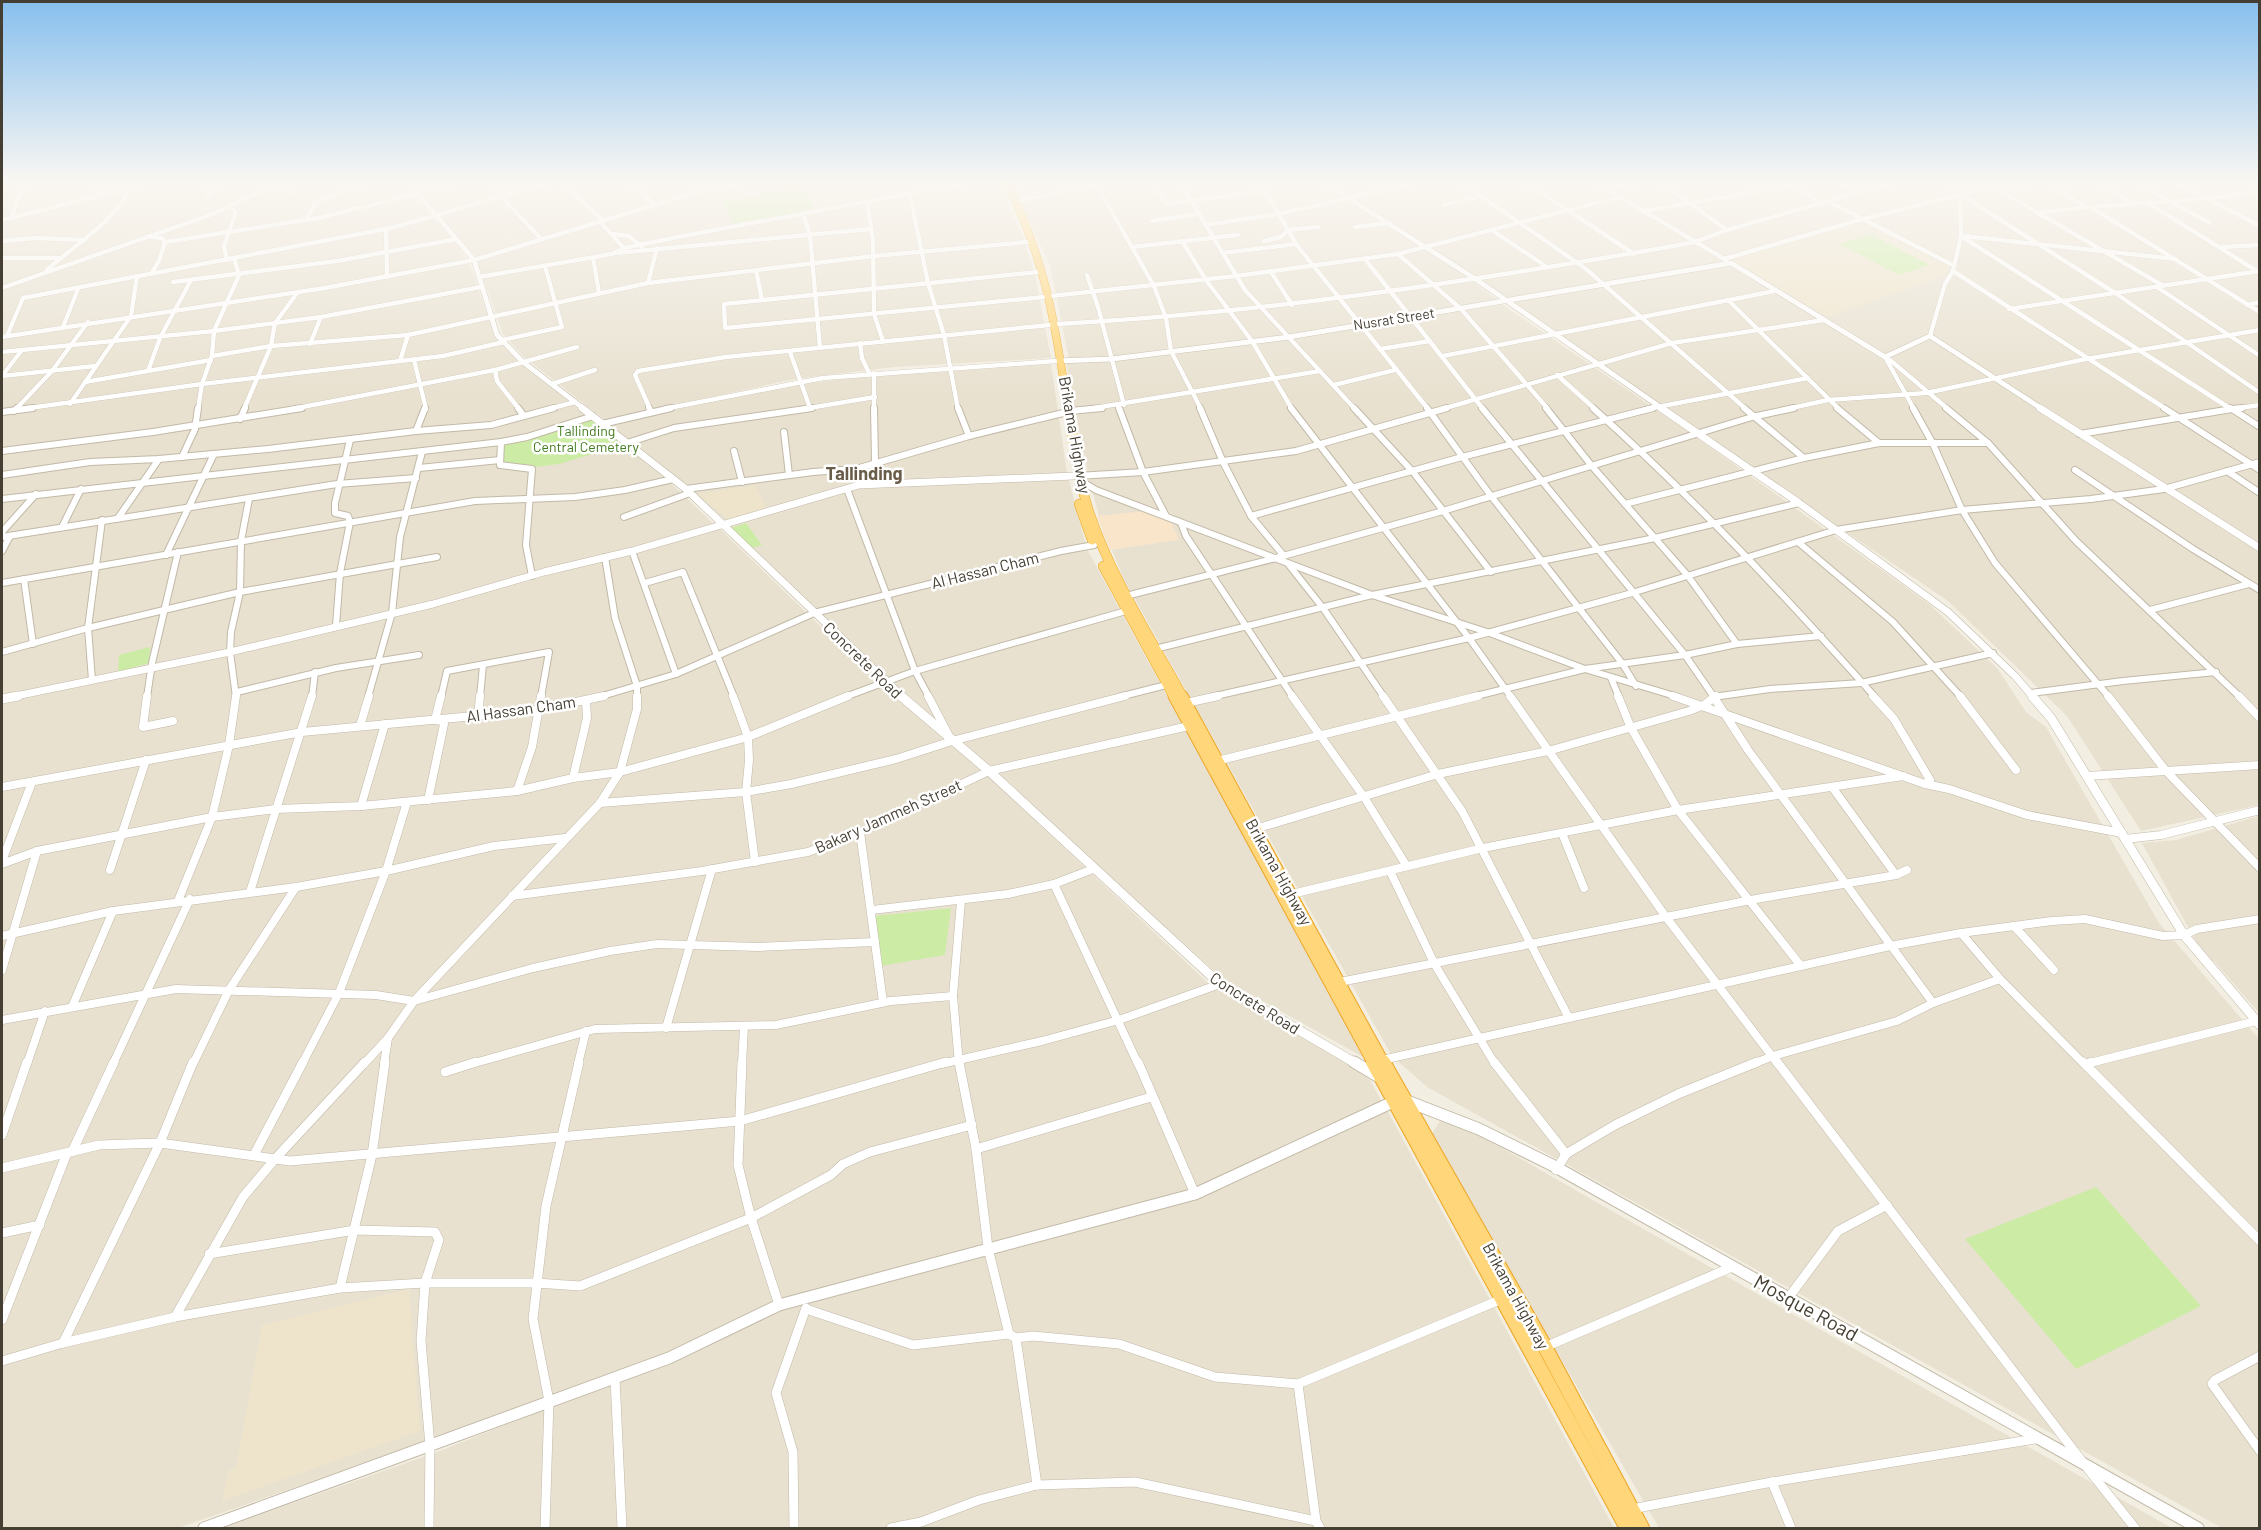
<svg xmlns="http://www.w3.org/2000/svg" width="2261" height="1530" viewBox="0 0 2261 1530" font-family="Barlow,sans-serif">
<rect width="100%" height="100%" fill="#f3eee2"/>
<g fill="#e8e1d0">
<polygon points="2,182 405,182 414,198 457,244 473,272 494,336 520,364 658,471 715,525 434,603 239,648 2,698"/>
<polygon points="413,182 996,182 1022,234 1035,275 1051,358 894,367 795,379 605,420 524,357 503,334 475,255 423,197"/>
<polygon points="1011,182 1319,182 1424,244 1326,182 2259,182 2259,805 2141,831 2067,716 1948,601 1427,247 1497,300 1292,335 1114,357 1069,359 1050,265"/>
<polygon points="1503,305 1689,432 1929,604 1997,668 2026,712 2046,727 2159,923 2259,1039 2259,1528 2222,1528 1427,1087 1392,1056 1124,580 1100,519 1089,479 1066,362 1116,359"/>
<polygon points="1051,363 1067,473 881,482 727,522 609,424 677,407 786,386 865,376"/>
<polygon points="1068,477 1087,549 1363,1057 1225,980 890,683 729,526 862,486"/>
<polygon points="719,528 876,680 989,777 1208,983 1349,1063 1370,1080 1384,1106 1198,1189 788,1298 677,1349 434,1439 178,1528 2,1528 2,703 223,657 420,611"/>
<polygon points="2259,816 2259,1013 2214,961 2206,960 2142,843 2176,840"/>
<polygon points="1387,1110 1614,1528 223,1528 437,1452 619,1380 777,1308 1209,1193"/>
<polygon points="1444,1115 1775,1304 2172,1528 1659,1528 1431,1135"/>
</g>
<polygon fill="#f8e5ca" points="1146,511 1171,521 1179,540 1110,550 1097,516"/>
<g fill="#eee4cb">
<polygon points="1863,221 1950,266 1942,277 1828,317 1730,260"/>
<polygon points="755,485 767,509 729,520 697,494"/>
<polygon points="409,1289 420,1431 222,1501 228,1471 236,1468 262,1325"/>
</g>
<g fill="#cceca6">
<polygon points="802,187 815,209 733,224 722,202"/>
<polygon points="1870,234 1930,265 1899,275 1839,244"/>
<polygon points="591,420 623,445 559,464 535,467 503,465 504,444"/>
<polygon points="746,523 762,545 749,549 728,529"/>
<polygon points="150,647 149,663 118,672 119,655"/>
<polygon points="951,908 945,955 881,966 875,916"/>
<polygon points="2096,1187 2201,1306 2076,1369 1965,1239"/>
</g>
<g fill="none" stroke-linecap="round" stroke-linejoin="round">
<g stroke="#c2b9a7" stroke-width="5">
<g id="minor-far3">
<polyline points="488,182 541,239"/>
<polyline points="560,182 603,220"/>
<polyline points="630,182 654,204"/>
<polyline points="689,182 694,193"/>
<polyline points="1095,182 1154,286 1166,318 1171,351 1201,409"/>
<polyline points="1151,182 1167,204 1263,191"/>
<polyline points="1180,182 1245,290 1355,409"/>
<polyline points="1254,182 1270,199 1296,244 1428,409"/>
<polyline points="1461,182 1586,269 1746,409"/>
<polyline points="1525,182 1634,254"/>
<polyline points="1595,182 1726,260"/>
<polyline points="1660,182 1727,230 1894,182"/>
<polyline points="1784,182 1823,203"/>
<polyline points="1838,182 1858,193"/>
<polyline points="1985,182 2162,285"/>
<polyline points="2048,182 2084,206"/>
<polyline points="2098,182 2133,204"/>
<polyline points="2134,182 2210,223"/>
<polyline points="2175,182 2260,226"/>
<polyline points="270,187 296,193"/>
<polyline points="1607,189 1639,182"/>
<polyline points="416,193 453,182"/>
<polyline points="1960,194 2115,293 2260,393"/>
<polyline points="910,195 928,283 944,335 958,409"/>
<polyline points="95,198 100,182"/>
<polyline points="206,199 211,195 208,192 222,182"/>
<polyline points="1017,201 1096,185"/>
<polyline points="867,202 873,240 874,314 883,341"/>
<polyline points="1829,202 1953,265"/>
<polyline points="2150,204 2257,271"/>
<polyline points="1443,205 1482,196"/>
<polyline points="2089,206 2260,312"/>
<polyline points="1643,211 1791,186"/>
<path d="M2037 213C2111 202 2186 204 2260 191"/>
<polyline points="803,214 810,235 820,348"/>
<polyline points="11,218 131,187"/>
<polyline points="2,220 11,218 20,193 33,182"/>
<polyline points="306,220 315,203 364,182"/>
<polyline points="599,221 624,248"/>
<polyline points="1152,221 1198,214"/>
<polyline points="1205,225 1278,214 1420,182"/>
<polyline points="1355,227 1390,223"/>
<polyline points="386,229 387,277"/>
<polyline points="1493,231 1547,267"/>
<polyline points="613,234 629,236 642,247"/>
<polyline points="1961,236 2231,409"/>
<polyline points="1963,236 2176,259"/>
<polyline points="151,237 162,238 165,242 159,261 151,274"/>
<polyline points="2,241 35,238 85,240"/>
<polyline points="1182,241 1206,280 1252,341 1292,409"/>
<polyline points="1264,241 1281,237 1288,230 1318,227"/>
<polyline points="165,242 318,218 416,194"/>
<polyline points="1132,247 1238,235"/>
<polyline points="2223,247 2260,245"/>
<polyline points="617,253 871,229"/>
<polyline points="1222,253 1296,244"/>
<polyline points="1398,254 1461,309 1548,409"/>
<polyline points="593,257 599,293"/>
<polyline points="2,258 60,258"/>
<polyline points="1365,259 1483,409"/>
<polyline points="1724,259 1863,219 1993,186 2032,182"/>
<polyline points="227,260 224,246 236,212 230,207"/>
<path d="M47 270C77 243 112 224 131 187L144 182"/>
<polyline points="756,270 762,300"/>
<polyline points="1953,271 2166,409"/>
<polyline points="1038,272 724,304 725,328 1044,297"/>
<polyline points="1271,272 1292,305"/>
<polyline points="1087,275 1098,307 1124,405"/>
<polyline points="479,277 612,254 624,248 683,236 971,182"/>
<polyline points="173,282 337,261 457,239"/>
<polyline points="648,283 657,248"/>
<polyline points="2157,287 2260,356"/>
<polyline points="2,288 210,215 281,182"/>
<polyline points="1051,296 1236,276 1398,254 1619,197"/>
<polyline points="1728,300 1839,409"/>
<polyline points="2247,305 2260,302"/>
<polyline points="2009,309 2260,271"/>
<path d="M1057 324C1262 313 1466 282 1668 247L1695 242 1727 230"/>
<polyline points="63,327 78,289"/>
<polyline points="7,336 23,298 391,228 551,182"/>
<polyline points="1930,336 1945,284 1953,271 1961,236 1960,194 1950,182"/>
<polyline points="2,337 325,288 474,260 694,193 750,182"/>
<polyline points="502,340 562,327 545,266"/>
<polyline points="860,343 862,358 869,373"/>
<polyline points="310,344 321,317"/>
<polyline points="1380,349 1430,341"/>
<polyline points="2,352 214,331 321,317 481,287"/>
<polyline points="790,352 810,408"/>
<polyline points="212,356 271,346 408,335 648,283 874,256 1028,242"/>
<polyline points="1443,356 1775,291"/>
<polyline points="1885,357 1914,409"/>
<polyline points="414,360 426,409"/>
<polyline points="1890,360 1948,409"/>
<polyline points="400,361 408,335"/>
<polyline points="495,370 497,381 519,409"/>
<polyline points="148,371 160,338 191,280"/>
<polyline points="874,373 874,409"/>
<polyline points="1557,375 1595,409"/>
<polyline points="2,376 95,366"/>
<polyline points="2,376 22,350"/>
<polyline points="85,382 211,360"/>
<polyline points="552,384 595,370"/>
<polyline points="1334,385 1395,370"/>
<polyline points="70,404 131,316 137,276"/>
<polyline points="1118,406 1119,409"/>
<polyline points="16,409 52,371 88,322"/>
<polyline points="22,409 202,384 443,356 504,342"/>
<polyline points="198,409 202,384 212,356 214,331 239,275 234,258"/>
<polyline points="244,409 271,346 275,323 298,292"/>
<polyline points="292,409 495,370 577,347"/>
<polyline points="549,409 575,402"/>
<polyline points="650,409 635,375 638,371 726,357 1050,325"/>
<polyline points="664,409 823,378 1056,361"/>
<polyline points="803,409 875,397"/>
<polyline points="1088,409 1320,371"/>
<polyline points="1442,409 1672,343 1824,320"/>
<polyline points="1647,409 1808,378"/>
<polyline points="1787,409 1828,400 1926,393 2086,359 2260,330"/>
<polyline points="2232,409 2260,405"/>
</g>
</g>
<g stroke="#c2b9a7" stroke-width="8">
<g id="minor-far2">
<polyline points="518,408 524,416"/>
<polyline points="649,408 651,412"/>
<polyline points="874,408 875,462"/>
<polyline points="958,408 969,436"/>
<polyline points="1119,408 1143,472 1166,516"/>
<polyline points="1200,408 1223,462 1251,516 1284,556"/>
<polyline points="1291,408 1469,638 1511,697"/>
<polyline points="1354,408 1413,472 1491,572"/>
<polyline points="1427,408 1491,496 1622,663 1636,686"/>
<polyline points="1482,408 1685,655 1714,697"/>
<polyline points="1546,408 1591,465 1688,576 1737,644"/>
<path d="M1593 408C1694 498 1785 596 1875 697"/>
<polyline points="1744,408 1804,458"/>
<polyline points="1837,408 1879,443"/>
<polyline points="1913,408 1933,444 1962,510 1995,563 2109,697"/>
<polyline points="1946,408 1988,443 2076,541 2240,697"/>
<polyline points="2164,408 2260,470"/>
<polyline points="2232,409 2260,427"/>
<polyline points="2232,409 2242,408"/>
<polyline points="14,411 17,408"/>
<polyline points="1070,411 1102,408"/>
<polyline points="2,412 33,408"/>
<polyline points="240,419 245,408"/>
<polyline points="602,424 671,408"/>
<polyline points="416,431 425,408"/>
<polyline points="784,432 789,475"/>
<polyline points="2080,434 2232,409 2230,408"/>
<polyline points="501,442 500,465 532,469 526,545 532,576"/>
<polyline points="627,443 674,428 812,408"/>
<polyline points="2,451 153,432 302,408"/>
<polyline points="734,451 742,482"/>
<polyline points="182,457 195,429 198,408"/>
<polyline points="419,468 500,460"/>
<polyline points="2075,470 2193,549 2260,590"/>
<polyline points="2227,471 2260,493"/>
<polyline points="2,475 90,462 159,459 268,449 416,431 491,425 554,408"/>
<polyline points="1077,476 1143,472 1296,451 1447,408"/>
<polyline points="1081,481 1096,490 1372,595 1487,632 1585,669 1678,697"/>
<polyline points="686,489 813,472 856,469 969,436 1063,413"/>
<polyline points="847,489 915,671 929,697"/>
<polyline points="2,499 501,442 527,437 593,416"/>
<polyline points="1625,504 1804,458 1879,443 1988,443"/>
<polyline points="1251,516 1462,457 1653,408"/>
<polyline points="624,517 690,493"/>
<polyline points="118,518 159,459"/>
<polyline points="1181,523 1186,536 1293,697"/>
<polyline points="62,527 81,489"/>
<polyline points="2,532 36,494"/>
<polyline points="2,537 337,484 416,478"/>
<polyline points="1798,542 1893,622 1961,697"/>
<polyline points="2,551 10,536"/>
<polyline points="632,551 676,674"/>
<polyline points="166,555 214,454"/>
<polyline points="605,557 615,618 637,686 637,697"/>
<polyline points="1289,565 1323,608 1384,697"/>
<polyline points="24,579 33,644"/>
<polyline points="2,583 475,501 575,497 625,490 673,479"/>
<polyline points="645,583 683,572 734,697"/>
<polyline points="1126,596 1276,558 1443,511 1752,417 1794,408"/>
<polyline points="2150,610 2249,584"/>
<polyline points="336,626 340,573 350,522 348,516 335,513 335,503 350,440"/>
<polyline points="1155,649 1372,595 1655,538 1799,503"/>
<polyline points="2,652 88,628 240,592 437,557"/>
<polyline points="1611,678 1619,697"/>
<polyline points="92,680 88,628 102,520"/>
<polyline points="237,692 336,668 419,655"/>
<polyline points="2031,693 2123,681 2216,672"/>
<polyline points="147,697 152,663 178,552"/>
<polyline points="236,697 230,652 231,632 240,592 241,541 249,499"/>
<polyline points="312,697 315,672"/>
<polyline points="368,697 392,613 400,537 422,452"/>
<polyline points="441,697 447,671 549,652 541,697"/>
<polyline points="480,697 483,665"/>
<polyline points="599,697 676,674 814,613 1061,551 1094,545"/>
<polyline points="845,697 915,671 1126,611"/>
<polyline points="1119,697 1166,685"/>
<polyline points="1211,697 1469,638 1632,593 1836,530 1962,510 2091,499 2164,489 2260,462"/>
<polyline points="1472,697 1585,669 1685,655 1737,644 1821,636"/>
<polyline points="1713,697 1770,689 1861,683 1993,653"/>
</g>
</g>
<g stroke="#c2b9a7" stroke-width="9">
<g id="minor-far1">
<polyline points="147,696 143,727 173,721"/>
<polyline points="733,696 748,737 749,760 746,792 755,862"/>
<polyline points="928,696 948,734"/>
<polyline points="1292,696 1364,797 1406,865"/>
<polyline points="1383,696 1462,811 1569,1018"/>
<polyline points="1510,696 1666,917 1778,1064"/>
<polyline points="1618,696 1631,728 1678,810 1801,966"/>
<polyline points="1673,696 1925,784 1949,789 2027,815 2122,833"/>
<polyline points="1713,696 1748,750 1933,1003"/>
<polyline points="1873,696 1894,719 1930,780 1925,784"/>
<polyline points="1960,696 2016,770"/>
<polyline points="2108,696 2166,771 2260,868"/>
<polyline points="2239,696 2260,718"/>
<polyline points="1186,703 1218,696"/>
<polyline points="478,716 480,696"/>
<polyline points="360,726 369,696"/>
<polyline points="1217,761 1478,696"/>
<polyline points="2087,776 2260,765"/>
<polyline points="573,778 587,718 586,701"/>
<polyline points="2,787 302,732 538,710 604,696"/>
<polyline points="1832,787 1896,875"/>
<polyline points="517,791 532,747 541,696"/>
<polyline points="428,800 444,724 443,721 435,720 441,696"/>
<polyline points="600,803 746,792 791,784 896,759 952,741 1125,696"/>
<polyline points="361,806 385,724"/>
<polyline points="1255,829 1438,774 1548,751 1689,711 1704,705 1716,696"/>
<polyline points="860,832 883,1002"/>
<polyline points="1562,833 1584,888"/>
<polyline points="2125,839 2161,835 2260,810"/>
<polyline points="2,861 32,782"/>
<polyline points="2,864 37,851 212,817 276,809 361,806 517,791 573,778 620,772 748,737 848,696"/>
<polyline points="110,870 146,760"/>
<polyline points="1390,871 1435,965 1495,1064"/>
<polyline points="1054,884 1138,1064"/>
<polyline points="250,892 312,696"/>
<polyline points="1292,894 1483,848 1678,810 1903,776"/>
<polyline points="512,896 702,871 808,852 860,832 989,771 1189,726"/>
<polyline points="178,901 212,817 229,745 236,696"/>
<polyline points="872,910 1008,894 1054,884 1093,869"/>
<polyline points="2014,926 2054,970"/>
<polyline points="1961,933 2000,979 2084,1064"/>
<polyline points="2,936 113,911 296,887 386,871 494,846 565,838"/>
<polyline points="2,970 37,851"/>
<polyline points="1340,982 1756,899 1896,875 1907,870"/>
<polyline points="72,1007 113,911"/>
<polyline points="2,1020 176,989 376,995 414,1001 533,968 610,951 657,944 759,947 875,942"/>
<polyline points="666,1028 712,869"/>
<polyline points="1382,1060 1890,946 1961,933 2052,921 2085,919 2163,936 2184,935 2197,929 2260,919"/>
<polyline points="27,1064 45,1011"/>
<polyline points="113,1064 190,899"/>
<polyline points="193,1064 229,990 296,887"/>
<polyline points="302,1064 339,993 386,871 407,802"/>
<polyline points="364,1064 388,1038 414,1001 600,803 620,772 637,709 637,696"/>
<polyline points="384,1064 388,1038"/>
<polyline points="471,1064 595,1029 776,1025 891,1001 953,996"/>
<polyline points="578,1064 586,1031"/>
<polyline points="742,1064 744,1027"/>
<polyline points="941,1064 1042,1041 1119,1020 1220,984"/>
<polyline points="959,1064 953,996 961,901"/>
<polyline points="1753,1064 1773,1056 1897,1021 1933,1003 2000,979"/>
<polyline points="2086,1064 2256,1021"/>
</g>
</g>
<g stroke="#c2b9a7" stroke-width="10">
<g id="minor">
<polyline points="742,1062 738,1165 751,1218 779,1305"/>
<polyline points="959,1062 976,1149 988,1248 1009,1334"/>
<polyline points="1138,1062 1195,1194"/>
<polyline points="1494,1062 1566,1154"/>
<polyline points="1777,1062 2081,1460"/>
<polyline points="2083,1062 2260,1241"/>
<polyline points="2086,1064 2092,1062"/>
<polyline points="445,1072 476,1062"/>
<polyline points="2,1135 27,1062"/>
<polyline points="976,1149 1151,1097"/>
<polyline points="72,1152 114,1062"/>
<polyline points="254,1155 303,1062"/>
<polyline points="2,1168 99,1145 160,1143 290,1161 740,1121 946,1062"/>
<polyline points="1556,1170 1566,1154 1615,1125 1678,1094 1757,1062"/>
<polyline points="2,1233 40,1225"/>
<polyline points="209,1254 355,1230 435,1232 439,1240 425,1283 421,1341 430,1446 429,1528"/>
<polyline points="340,1288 372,1155 385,1062"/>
<polyline points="1789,1297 1838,1231 1887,1205"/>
<polyline points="806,1309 913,1345 1009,1334 1016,1338 1033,1336 1119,1344 1215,1377 1298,1384 1502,1299"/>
<polyline points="175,1317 243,1197 275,1159 365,1062"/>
<polyline points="2,1320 67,1153"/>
<polyline points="1016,1338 1037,1485"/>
<polyline points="63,1343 160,1143 193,1062"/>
<polyline points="1545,1347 1732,1267"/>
<polyline points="2260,1356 2215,1380 2212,1384 2260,1451"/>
<polyline points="2,1361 63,1343 175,1317 340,1288 425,1283 536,1283 580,1286 751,1218 831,1175 843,1164 870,1152 972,1125"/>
<polyline points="615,1378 622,1528"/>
<polyline points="1298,1384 1316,1521 1320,1528"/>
<polyline points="2088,1469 2135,1528"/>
<polyline points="1772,1482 1791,1528"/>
<polyline points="1632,1509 1772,1482 2035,1439"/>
<polyline points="545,1528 549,1401 533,1319 546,1206 579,1062"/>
<polyline points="794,1528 793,1452 776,1393 806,1308"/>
<polyline points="891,1528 921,1522 979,1500 1037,1485 1135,1482 1316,1521"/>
</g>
</g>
<g stroke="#c2b9a7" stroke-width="6">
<g id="tertiary-far3">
<polyline points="408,182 474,260 497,335 523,362 584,409"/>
<polyline points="1323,182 1474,278 1663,409"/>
<polyline points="1056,361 1112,359 1289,337 1731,263 1885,357 1930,336 2042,409"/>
</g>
</g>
<g stroke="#c2b9a7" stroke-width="8">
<g id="tertiary-far2">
<polyline points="582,408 686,489 903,697"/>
<polyline points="1661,408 1799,503 1948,612 2015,676 2033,697"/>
<polyline points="2040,408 2260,548"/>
<polyline points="11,697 230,652 433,604 544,572 632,551 859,485 1073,476"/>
</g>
</g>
<g stroke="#c2b9a7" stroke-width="10">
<g id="tertiary-far1">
<polyline points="901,696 989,771 1220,984 1357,1064"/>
<polyline points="2032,696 2051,718 2184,935 2260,1025"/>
<polyline points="2,699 18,696"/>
</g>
</g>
<g stroke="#c2b9a7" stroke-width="13">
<g id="tertiary">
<polyline points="1354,1062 1379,1077"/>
<polyline points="1407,1101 1479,1129 1552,1165 2198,1528"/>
<polyline points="204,1528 669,1358 779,1305 1195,1194 1395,1101"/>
</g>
</g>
<g stroke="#eda523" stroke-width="8">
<path id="trunk-far3" d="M1006 182C1046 260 1055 324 1068 409"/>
</g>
<g stroke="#eda523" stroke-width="10">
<g id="trunk-far2">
<path d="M1068 408C1074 443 1078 478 1089 512 1111 577 1150 637 1183 697"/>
<polyline points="1079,504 1092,540"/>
<polyline points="1103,566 1174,697"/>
</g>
</g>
<g stroke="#eda523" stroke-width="13">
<g id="trunk-far1">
<polyline points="1174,696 1374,1064"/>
<polyline points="1182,696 1384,1064"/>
</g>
</g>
<g stroke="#eda523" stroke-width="16">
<g id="trunk">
<polyline points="1373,1062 1627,1528"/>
<polyline points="1383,1062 1545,1347 1642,1528"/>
</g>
</g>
<use href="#minor-far3" stroke="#fff" stroke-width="4.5"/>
<use href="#minor-far2" stroke="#fff" stroke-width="6"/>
<use href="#minor-far1" stroke="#fff" stroke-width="8"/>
<use href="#minor" stroke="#fff" stroke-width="9"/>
<use href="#tertiary-far3" stroke="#fff" stroke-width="5"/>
<use href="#tertiary-far2" stroke="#fff" stroke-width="7"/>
<use href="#tertiary-far1" stroke="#fff" stroke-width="9"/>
<use href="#tertiary" stroke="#fff" stroke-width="11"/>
<use href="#trunk-far3" stroke="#ffd679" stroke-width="7"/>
<use href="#trunk-far2" stroke="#ffd679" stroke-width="9"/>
<use href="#trunk-far1" stroke="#ffd679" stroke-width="11"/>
<use href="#trunk" stroke="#ffd679" stroke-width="14"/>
</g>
<linearGradient id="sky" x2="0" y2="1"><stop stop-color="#87bfee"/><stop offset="0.46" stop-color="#faf7f2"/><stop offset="1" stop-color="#faf7f2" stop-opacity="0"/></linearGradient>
<rect width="2261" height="396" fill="url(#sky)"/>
<g text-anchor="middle" stroke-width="5" stroke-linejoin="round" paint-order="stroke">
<g font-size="14" fill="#453e32" stroke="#fff">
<text transform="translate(1394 319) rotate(-9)" y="5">Nusrat Street</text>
</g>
<g font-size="14" fill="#427c20" stroke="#fff">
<text x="586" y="436">Tallinding<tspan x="586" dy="16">Central Cemetery</tspan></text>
</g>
<g font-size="16" fill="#453e32" stroke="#fff">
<text transform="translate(1075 435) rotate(80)" y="6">Brikama Highway</text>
<text transform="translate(985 570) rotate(-14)" y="6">Al Hassan Cham</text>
<text transform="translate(863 660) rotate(44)" y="6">Concrete Road</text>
<text transform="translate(521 709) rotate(-8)" y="6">Al Hassan Cham</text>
<text transform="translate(888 816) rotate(-24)" y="6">Bakary Jammeh Street</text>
<text transform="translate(1279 872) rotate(61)" y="6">Brikama Highway</text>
<text transform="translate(1255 1003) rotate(32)" y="6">Concrete Road</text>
<text transform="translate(1516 1296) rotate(61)" y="6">Brikama Highway</text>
</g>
<g font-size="18" font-weight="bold" fill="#695c48" stroke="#fff">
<text x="864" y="480">Tallinding</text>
</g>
<g font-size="20" fill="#453e32" stroke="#fff">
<text transform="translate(1806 1308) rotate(29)" y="7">Mosque Road</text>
</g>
</g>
<rect width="2261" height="1530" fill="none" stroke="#453e32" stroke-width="6"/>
</svg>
